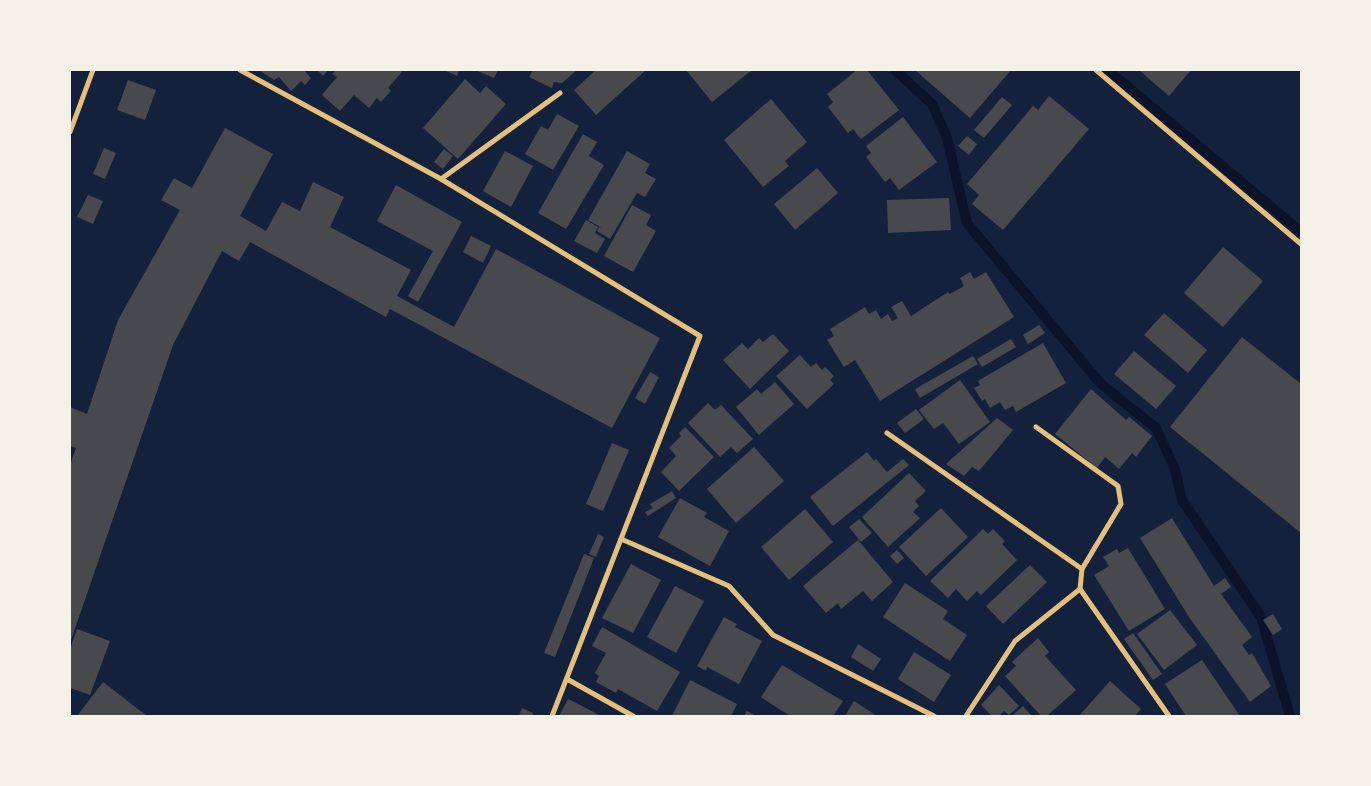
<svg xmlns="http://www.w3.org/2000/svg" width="1371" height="786" viewBox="0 0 1371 786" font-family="'Archivo Narrow',sans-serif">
<rect width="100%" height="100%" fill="#14213d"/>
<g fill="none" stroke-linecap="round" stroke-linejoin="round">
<g stroke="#0b132b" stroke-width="10">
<polyline points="895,70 932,104 947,138 967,223 1101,384 1156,428 1175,469 1182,500 1261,617 1290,716"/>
<polyline points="1108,70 1301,232"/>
</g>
</g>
<g fill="#48494c">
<polygon points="259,70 304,70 311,78 305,85 301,81 291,91 279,77 274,80"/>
<polygon points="317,70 328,70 323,76"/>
<polygon points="336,70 399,70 402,72 388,88 391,91 381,102 377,98 369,108 354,95 340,111 322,95 337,77 332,74"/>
<polygon points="444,70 459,70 457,76"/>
<polygon points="475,70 498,70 494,78"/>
<polygon points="533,70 577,70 562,83 554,82 552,88 529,77"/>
<polygon points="596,70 646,70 596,115 574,90"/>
<polygon points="686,70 752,70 712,102"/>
<polygon points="857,70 867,70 899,110 861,139 853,129 848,133 828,107 833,102 827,94"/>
<polygon points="915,70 1011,70 970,118"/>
<polygon points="1139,70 1191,70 1169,96"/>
<polygon points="465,79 480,93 486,86 506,104 458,159 423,128"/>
<polygon points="128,80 156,90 145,120 117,110"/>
<polygon points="1049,96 1089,129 1003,230 972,204 979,195 967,184 1033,106 1038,110"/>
<polygon points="1002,97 1012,105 984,138 974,130"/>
<polygon points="771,99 807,142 785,161 789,166 763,187 724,140"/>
<polygon points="557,114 579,126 553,170 525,154 541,126 548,130"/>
<polygon points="903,117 937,162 899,190 890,178 885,182 866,157 871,153 866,146"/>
<polygon points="225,128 273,154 240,216 266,231 282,202 300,211 313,182 344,197 330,227 411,270 397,296 454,327 496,249 660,338 612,428 390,309 386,317 250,242 239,261 222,251 173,345 70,643 70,465 76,448 70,446 70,407 87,414 118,320 180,210 161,200 174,178 192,188"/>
<polygon points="583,134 597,142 589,156 604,165 566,229 538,213"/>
<polygon points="967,136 977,144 969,155 958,146"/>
<polygon points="104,148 116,153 105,179 93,174"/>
<polygon points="444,149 453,156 443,169 434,162"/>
<polygon points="505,151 533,166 511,207 483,191"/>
<polygon points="627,151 650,164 645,173 656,179 645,197 637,193 610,239 597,231 599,227 602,228 588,220"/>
<polygon points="817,168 838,193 795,230 774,204"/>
<polygon points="396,185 462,222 418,302 408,296 433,251 377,221"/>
<polygon points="88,195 103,201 93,224 77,217"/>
<polygon points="949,198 951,230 888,233 887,200"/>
<polygon points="632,205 651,215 646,225 656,231 633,272 604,256"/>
<polygon points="586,220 598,227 595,233 605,239 597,253 574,241"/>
<polygon points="471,236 491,246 483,263 463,252"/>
<polygon points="1223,247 1263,281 1223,327 1184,293"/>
<polygon points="970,272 974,279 986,272 1014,317 880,401 855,360 844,367 827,340 834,336 830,329 865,307 869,314 876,310 881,319 888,314 892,321 898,318 891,307 902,301 911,316 948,292 950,294 964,286 960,278"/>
<polygon points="1164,313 1207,350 1188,373 1144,335"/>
<polygon points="1039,325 1045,333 1028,344 1023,335"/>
<polygon points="773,334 789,351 750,389 723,360 742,343 748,349 759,338 763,342"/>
<polygon points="1242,337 1301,384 1301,533 1170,427"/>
<polygon points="1011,339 1016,347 982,367 977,359"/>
<polygon points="1043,343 1066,383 1016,412 1013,406 1005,410 1000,402 990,408 985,399 982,401 974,388 980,385 978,381"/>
<polygon points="1134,351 1176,386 1156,409 1114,374"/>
<polygon points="800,355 811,367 816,363 822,370 825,367 834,376 830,380 834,384 807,409 776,376"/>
<polygon points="973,356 978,364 920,398 915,389"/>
<polygon points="650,372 659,377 645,404 635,398"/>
<polygon points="960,380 990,422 959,444 943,423 934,429 919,410"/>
<polygon points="775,382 794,404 759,435 736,407 757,389 761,394"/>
<polygon points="1091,389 1126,420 1129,417 1152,436 1136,457 1132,453 1119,469 1105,457 1097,468 1055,434"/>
<polygon points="708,403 715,410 721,405 753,439 737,453 731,447 720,457 688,423"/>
<polygon points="916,409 924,419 905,433 897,423"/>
<polygon points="997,418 1013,430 979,471 972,467 964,476 946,464"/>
<polygon points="685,427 714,457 679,491 661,472 676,456 669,448 681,436 679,433"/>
<polygon points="612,443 629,450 603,511 586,504"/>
<polygon points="754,447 784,481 736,523 707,489"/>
<polygon points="867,452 874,461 876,459 887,472 903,459 909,465 833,526 810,497"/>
<polygon points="909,473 926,491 915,501 919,506 913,512 920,518 888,547 862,517"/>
<polygon points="672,491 676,498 648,516 645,512 653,508 650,504"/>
<polygon points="680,498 707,513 704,517 729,531 710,566 658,537"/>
<polygon points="941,508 968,537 926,576 899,547"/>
<polygon points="805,509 833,542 789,580 761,547"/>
<polygon points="1172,518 1214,586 1225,578 1231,587 1221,594 1252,637 1242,645 1249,655 1252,653 1271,686 1250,702 1189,617 1140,538"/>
<polygon points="859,519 872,533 861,542 849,527"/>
<polygon points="983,529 988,534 993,529 1005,541 1002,544 1017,560 981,595 977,591 967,601 956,589 948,598 930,581"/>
<polygon points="598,534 604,537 596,557 589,554"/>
<polygon points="858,540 893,582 872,601 863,591 841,609 838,603 826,613 803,586"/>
<polygon points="1128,548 1165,609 1129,631 1094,575 1109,566 1103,557 1117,549 1119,553"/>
<polygon points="897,550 904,558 897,564 890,556"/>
<polygon points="584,554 594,558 555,657 544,653"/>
<polygon points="631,564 661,580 633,633 602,618"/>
<polygon points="1030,565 1047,582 1003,624 986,606"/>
<polygon points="905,583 948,611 943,619 967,635 950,661 883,617"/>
<polygon points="675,586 704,601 676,653 647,637"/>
<polygon points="1170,610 1197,645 1164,670 1137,634"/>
<polygon points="1273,614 1282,629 1273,635 1263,620"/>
<polygon points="724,617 737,624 735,627 762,641 739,684 707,667 706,671 697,666"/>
<polygon points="602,627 680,672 657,711 618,689 616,693 596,682 599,676 595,673 606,653 592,646"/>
<polygon points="77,629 110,641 90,695 70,688 70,649"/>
<polygon points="1133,633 1162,674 1153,680 1124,639"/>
<polygon points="1038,638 1049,652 1045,656 1076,690 1047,716 1041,716 1005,676 1016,666 1012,662"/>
<polygon points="858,644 881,659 873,671 851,657"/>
<polygon points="914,652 951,675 934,702 898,679"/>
<polygon points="1202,660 1240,716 1186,716 1165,684"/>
<polygon points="782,665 843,701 833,716 790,716 761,697"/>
<polygon points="690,680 737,704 731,716 672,716"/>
<polygon points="1110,681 1141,709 1135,716 1079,716"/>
<polygon points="103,682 147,716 77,716"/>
<polygon points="999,685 1019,706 1009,715 1004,711 999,716 992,716 981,705"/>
<polygon points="568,699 582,706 601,716 559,716"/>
<polygon points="854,701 877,716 845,716"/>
<polygon points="1023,706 1032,716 1012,716"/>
<polygon points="522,708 533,713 532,716 519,716"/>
<polygon points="747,711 756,716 744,716"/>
</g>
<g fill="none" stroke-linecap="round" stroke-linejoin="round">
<g stroke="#e5c07b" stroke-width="5">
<polyline points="240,70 441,179 560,93"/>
<polyline points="1096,70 1301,244"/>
<polyline points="70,132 93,70"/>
<polyline points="441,179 700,336 552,716"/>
<polyline points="1036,427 1118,486 1121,504 1082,569"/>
<polyline points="887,433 1082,569 1080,589"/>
<polyline points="621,539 729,586 773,635 934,716"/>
<polyline points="567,679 633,716"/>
<polyline points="966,716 1015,641 1080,589 1169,716"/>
</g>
</g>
<rect width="1371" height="786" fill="none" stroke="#f6f1e7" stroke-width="142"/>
</svg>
